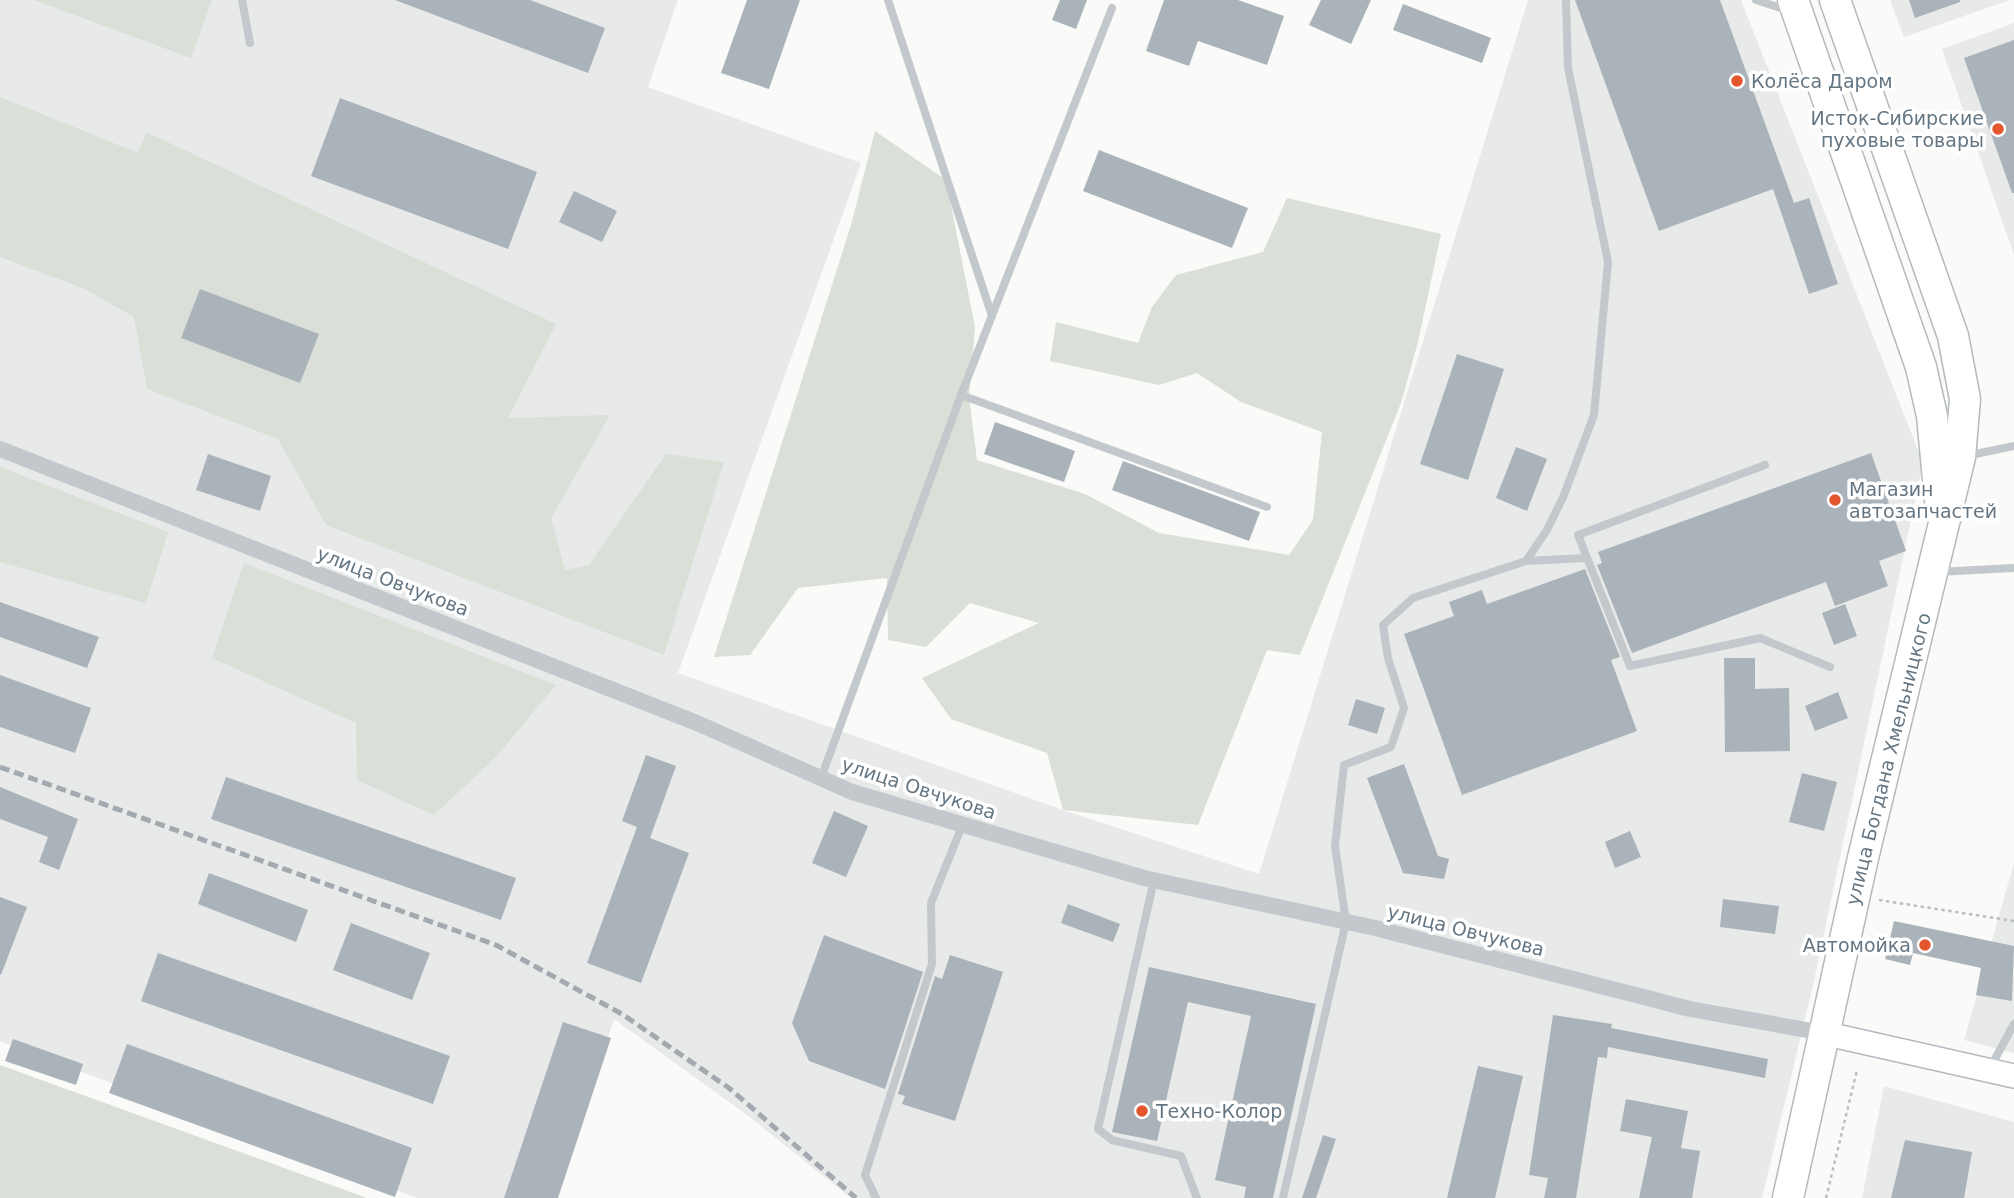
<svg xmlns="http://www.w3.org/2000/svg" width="2014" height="1198" viewBox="0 0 2014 1198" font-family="'DejaVu Sans',sans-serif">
<rect width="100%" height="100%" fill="#fafaf8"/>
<g fill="#e8e9e9">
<polygon points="0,0 678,0 648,87 861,163 678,673 1063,810 1259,874 1528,0 1741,0 1923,463 1814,981 1762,1198 851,1198 747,1115 614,1019 555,1198 417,1198 0,1041"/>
<polygon points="1890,0 2010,0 1904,37"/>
<polygon points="2014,23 2014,255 1942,49"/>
<polygon points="2014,863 2014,1053 1964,1040"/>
<polygon points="1884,1086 2014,1122 2014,1198 1862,1198"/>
</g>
<g fill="#dadfd7">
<polygon points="34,0 212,0 191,58"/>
<polygon points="0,97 138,153 146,132 556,324 508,418 610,415 551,518 565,570 589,565 666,454 724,462 664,655 326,525 278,439 147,389 134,317 85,289 0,257"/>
<polygon points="875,131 946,180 975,327 969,397 977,460 1085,494 1159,533 1289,555 1313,520 1322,432 1241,402 1197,373 1159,385 1050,361 1056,322 1138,343 1152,307 1176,275 1263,252 1287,198 1441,234 1418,342 1401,403 1300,655 1267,650 1198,825 1063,810 1047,753 951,719 922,678 1039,623 970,603 926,647 888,640 887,578 798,588 750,655 714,657 851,225"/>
<polygon points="0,467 168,532 146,603 0,562"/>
<polygon points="244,563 556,685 496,757 434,815 357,780 356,723 212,658"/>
<polygon points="0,1065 367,1198 0,1198"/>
</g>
<g fill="#aab3b9">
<polygon points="395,0 530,0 605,28 588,73"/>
<polygon points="747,0 800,0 769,89 721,73"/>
<polygon points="1060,0 1087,0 1076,29 1052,20"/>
<polygon points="1164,0 1238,0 1284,16 1267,65 1198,41 1189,66 1146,51"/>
<polygon points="1321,0 1371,0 1351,44 1309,25"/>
<polygon points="1575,0 1720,0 1794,203 1809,198 1838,284 1809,294 1773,189 1659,231"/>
<polygon points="1909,0 1960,0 1960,2 1915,18"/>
<polygon points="1403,4 1491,38 1482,63 1393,30"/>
<polygon points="2014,40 2014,193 2012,193 1964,58"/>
<polygon points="340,98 537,172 508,249 311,176"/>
<polygon points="1099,150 1248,208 1232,248 1083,191"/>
<polygon points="574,191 617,211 602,242 559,222"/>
<polygon points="200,289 319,334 300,383 181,338"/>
<polygon points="1457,354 1504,369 1468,480 1420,464"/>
<polygon points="995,422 1075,451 1064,482 984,454"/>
<polygon points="1516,447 1547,459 1527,511 1496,498"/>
<polygon points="1871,453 1906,551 1879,561 1888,586 1835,606 1826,582 1632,653 1597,565 1602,563 1598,552"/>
<polygon points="208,454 271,476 260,511 196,490"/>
<polygon points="1123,461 1260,512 1249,541 1112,490"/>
<polygon points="1585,569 1620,657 1611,660 1637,731 1462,795 1404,634 1454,616 1449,602 1482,590 1487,604"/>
<polygon points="0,602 99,637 87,668 0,637"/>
<polygon points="1845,604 1857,636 1834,645 1822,613"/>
<polygon points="1724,658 1755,658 1755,689 1789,688 1790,751 1725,752"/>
<polygon points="0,675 91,708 75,753 0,727"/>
<polygon points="1838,692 1848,718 1815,731 1805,706"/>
<polygon points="1356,699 1385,708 1377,734 1348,725"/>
<polygon points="646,755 676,766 650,838 689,853 641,983 587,963 637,827 622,821"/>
<polygon points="1404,764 1438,856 1449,859 1444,879 1403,873 1367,778"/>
<polygon points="1802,773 1837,782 1824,831 1789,822"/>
<polygon points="226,777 516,878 501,920 211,819"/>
<polygon points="0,787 78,819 59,870 39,862 48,837 0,819"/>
<polygon points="834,811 868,826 846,877 812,863"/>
<polygon points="1630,831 1641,857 1615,868 1605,842"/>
<polygon points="209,873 308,910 296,942 198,904"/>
<polygon points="0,897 27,907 1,975 0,974"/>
<polygon points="1723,899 1779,906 1775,934 1720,927"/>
<polygon points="1068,904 1120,924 1113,942 1061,923"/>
<polygon points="1894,921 2014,946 2012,1001 1976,995 1981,968 1913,953 1910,965 1885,959"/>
<polygon points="351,923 430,953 412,1000 333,970"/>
<polygon points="824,935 923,972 885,1089 809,1061 792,1023"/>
<polygon points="158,953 450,1056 433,1104 141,1001"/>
<polygon points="950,955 1003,972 955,1121 902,1104 905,1096 898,1094 935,976 942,979"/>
<polygon points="1149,967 1316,1004 1273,1198 1244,1198 1246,1187 1215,1180 1251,1016 1188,1002 1157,1141 1112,1132"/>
<polygon points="1553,1015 1612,1024 1611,1028 1768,1059 1765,1078 1608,1047 1607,1058 1598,1057 1576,1198 1544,1198 1548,1178 1529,1175"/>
<polygon points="563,1022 611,1038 558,1198 504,1198"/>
<polygon points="13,1039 83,1064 76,1085 5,1061"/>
<polygon points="127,1044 412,1148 395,1197 109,1093"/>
<polygon points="1478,1066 1523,1076 1495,1198 1447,1198"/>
<polygon points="1626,1099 1688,1111 1681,1148 1700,1151 1692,1198 1639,1198 1652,1137 1620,1131"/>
<polygon points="1323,1135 1336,1139 1316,1198 1302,1198"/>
<polygon points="1905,1140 1972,1152 1964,1198 1891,1198"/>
</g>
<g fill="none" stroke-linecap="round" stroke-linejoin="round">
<g stroke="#b3babf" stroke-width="26">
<polyline id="secondary" points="1823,1033 2014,1076"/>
</g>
<g stroke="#b4b9bd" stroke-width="33">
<g id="highway">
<polyline points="1793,0 1921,367 1932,416 1940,501"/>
<polyline points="1788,1198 1863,858 1960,457 1965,399 1953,336 1835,0"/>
</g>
</g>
<g stroke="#bbbfc2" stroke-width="2.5" stroke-dasharray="3.5 3.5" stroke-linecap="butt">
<polyline points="1879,900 2014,921"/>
<polyline points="1826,1198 1857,1070"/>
</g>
<g stroke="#c3c8cc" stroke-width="8">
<polyline points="242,0 250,43"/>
<polyline points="888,0 992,316"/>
<polyline points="1756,0 1787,10"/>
<polyline points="961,395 1112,8"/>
<polyline points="1966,456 2014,446"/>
<polyline points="1765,465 1578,535 1630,666 1760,638 1830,667"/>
<polyline points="1526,561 1586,558"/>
<polyline points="1937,572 2014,568"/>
<polyline points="821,778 961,395 1267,507"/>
<polyline points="1154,880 1098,1129 1112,1140 1181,1156 1197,1198"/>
<polyline points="1990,1068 2014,1024"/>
<polyline points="876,1198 865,1175 932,964 931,903 962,826"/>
<polyline points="1283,1198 1346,922 1335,846 1344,765 1391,747 1404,708 1388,658 1383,625 1413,598 1526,561 1547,530 1564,495 1594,415 1608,262 1568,68 1566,0"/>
</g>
<polyline stroke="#c3c8cc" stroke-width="16" points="0,449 697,723 852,792 1144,878 1375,928 1690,1009 1823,1033"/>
<use href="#secondary" stroke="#fff" stroke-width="23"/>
<use href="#highway" stroke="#fff" stroke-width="30"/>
<polyline stroke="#a2aab0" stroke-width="5" stroke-dasharray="10 5" stroke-linecap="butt" points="0,767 496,945 622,1014 729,1088 856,1198"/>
</g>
<g fill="#e4572e" stroke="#fff" stroke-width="2.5">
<circle cx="1737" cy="81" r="7"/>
<circle cx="1998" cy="129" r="7"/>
<circle cx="1835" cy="500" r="7"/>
<circle cx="1925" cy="945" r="7"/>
<circle cx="1142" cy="1111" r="7"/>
</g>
<g text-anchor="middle" stroke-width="7" stroke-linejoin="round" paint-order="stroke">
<g font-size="19" fill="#657683" stroke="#fff" text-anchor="start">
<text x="1751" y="88">Колёса Даром</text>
<text x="1984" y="125" text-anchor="end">Исток-Сибирские<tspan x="1984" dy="22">пуховые товары</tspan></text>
<text x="1849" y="496">Магазин<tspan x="1849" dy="22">автозапчастей</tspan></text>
<text x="1911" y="952" text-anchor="end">Автомойка</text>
<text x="1156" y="1118">Техно-Колор</text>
</g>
<g font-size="19" fill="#657683" stroke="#fff">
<text transform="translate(393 581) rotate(21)" y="7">улица Овчукова</text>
<text transform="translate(1888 759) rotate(-76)" y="7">улица Богдана Хмельницкого</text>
<text transform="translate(919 788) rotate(18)" y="7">улица Овчукова</text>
<text transform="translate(1466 930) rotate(14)" y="7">улица Овчукова</text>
</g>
</g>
</svg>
